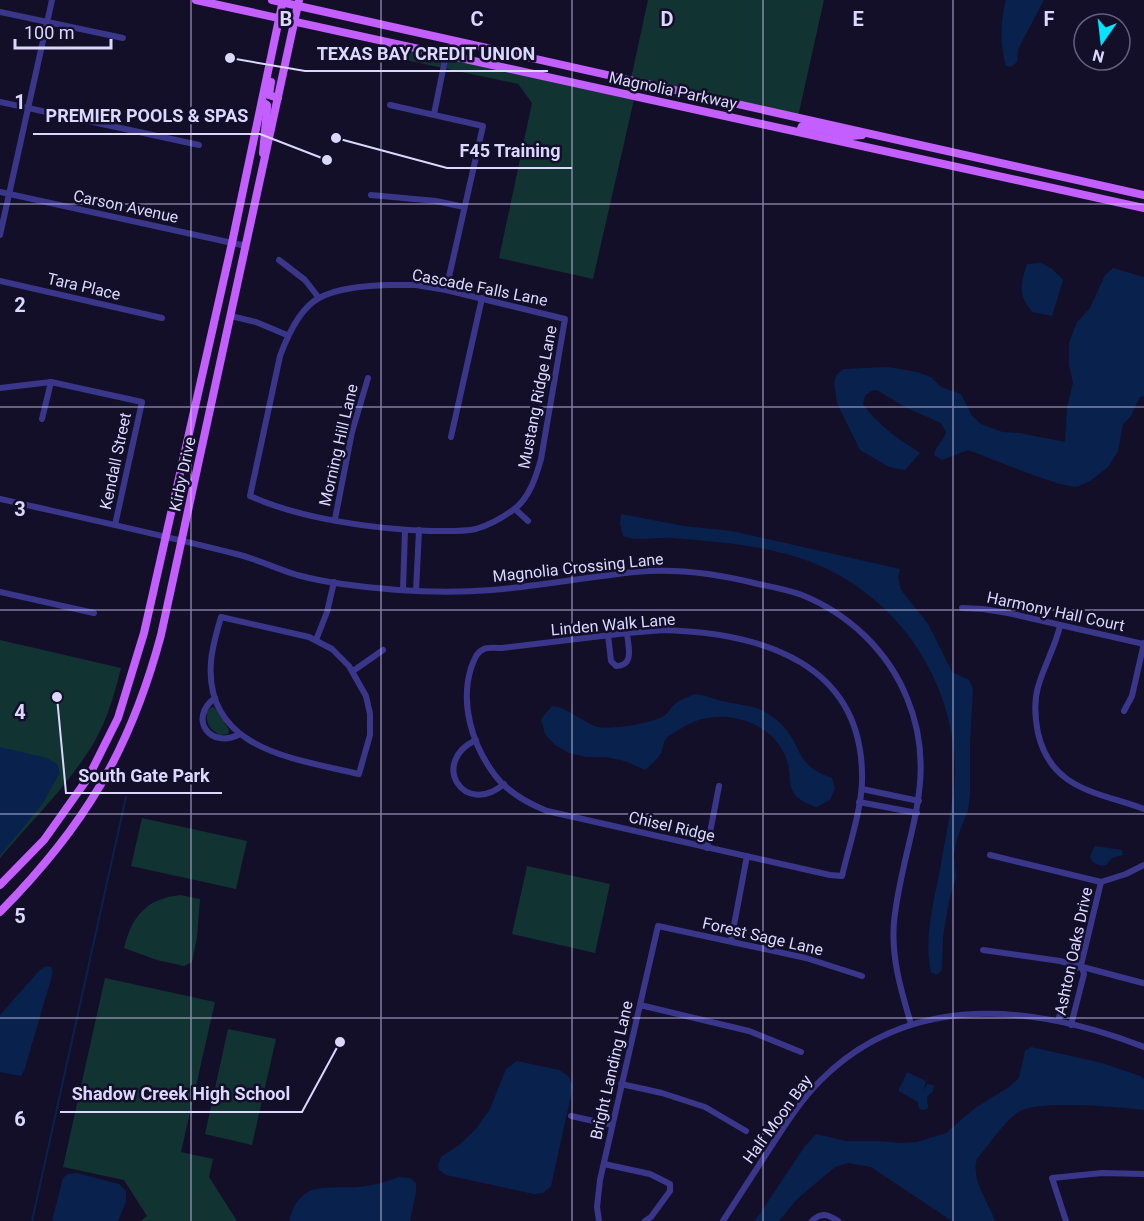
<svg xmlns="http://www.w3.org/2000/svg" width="1144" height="1221" viewBox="0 0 1144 1221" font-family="Roboto,sans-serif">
<rect width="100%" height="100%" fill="#130f29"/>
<g fill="#113432">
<polygon points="648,0 824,0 797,121 630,83"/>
<polygon points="381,42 635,95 593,279 499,258 532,103 518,84 377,54"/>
<path d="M0 640 121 668C113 700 104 731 84 758 60 793 28 825 0 858Z"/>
<path d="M212 707 215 708 229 730 228 734 220 735C209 729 206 724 207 711Z"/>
<polygon points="142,818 247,841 236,889 131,866"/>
<polygon points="527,866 610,884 595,953 512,934"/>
<path d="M180 895 200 899 197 937 192 962 184 966 157 960 124 948C132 916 146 899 180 895Z"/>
<polygon points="105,978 215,1002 181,1152 213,1159 209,1177 237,1221 141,1221 147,1216 124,1180 63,1167"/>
<polygon points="228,1029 276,1039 252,1145 205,1134"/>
</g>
<g fill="#09224d">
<path d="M1006 0H1044L1018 49 1017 62 1011 67 1006 66C1000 45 1000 21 1006 0Z"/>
<path d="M1041 263 1052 269 1063 280 1052 316 1032 312C1018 293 1020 286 1027 264Z"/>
<path d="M1113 268 1144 277V396L1140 397 1131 416 1123 424 1118 451 1108 467 1090 481 1076 487 1060 484 1030 474 968 450 942 460 934 455C936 445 943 442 946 432L941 423 905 407 877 390 871 391 865 396 863 404C877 425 899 439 920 453L905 470 889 467 860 450 837 403 834 382 837 374 844 369 864 368 888 367 917 372 931 377 941 387 961 394 972 416 981 424 1002 432 1019 433 1065 442 1067 408 1073 383 1069 365V343L1077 322 1090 308 1105 275Z"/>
<path d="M621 514 684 526 732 531 900 569 898 577 901 590 928 624 952 672 969 680 973 689 970 743V794L968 810 957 838 954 855 956 877 949 901 943 937 942 970 937 975 931 972C923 936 935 899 941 864 945 839 951 813 954 788 962 696 907 605 823 567 777 546 722 542 672 538 656 537 638 542 623 536L620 523Z"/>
<path d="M695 694C705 695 713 699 722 701 745 706 761 705 779 722 804 745 792 764 832 778L835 788 830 800 816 807C778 794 797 779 784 753 765 716 713 706 680 729 675 732 668 736 665 740 663 744 663 749 661 753 657 760 651 765 645 770L625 761 606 757H586L569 753 555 745 545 734 541 719 552 706C570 708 581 722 598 727 610 730 655 723 665 715 669 712 671 707 675 704 680 699 689 697 695 694Z"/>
<polygon points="0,747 47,758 57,764 60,773 43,803 0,856"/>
<path d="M1095 846 1122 850 1123 855 1112 858 1106 865C1098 867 1092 863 1090 856Z"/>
<polygon points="46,966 51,967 53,972 25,1068 21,1076 0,1072 0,1015 39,971"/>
<path d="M1031 1047 1102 1063 1140 1076 1144 1079V1110C1120 1107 1040 1100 1020 1111 1005 1120 989 1145 977 1159 970 1178 989 1204 995 1221H952L871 1167 848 1163 835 1167 797 1199 779 1221H755L805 1146 816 1134 846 1141H877L901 1143 917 1142 946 1133 975 1108 1009 1087 1019 1078 1025 1051Z"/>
<polygon points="517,1061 559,1070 568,1076 573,1086 551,1186 543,1193 534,1194 446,1175 439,1170 438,1165 441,1157 459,1145 476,1129 490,1109 506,1069"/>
<polygon points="907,1072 926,1081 923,1091 927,1084 934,1085 933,1091 927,1097 928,1108 924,1110 919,1109 918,1102 899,1091 899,1088 903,1082"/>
<polygon points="77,1173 119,1184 126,1191 126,1201 118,1221 52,1221 63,1178 68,1174"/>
<path d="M399 1177 410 1178 416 1183V1192L410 1221H289C300 1180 325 1189 358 1187 372 1186 386 1182 399 1177Z"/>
</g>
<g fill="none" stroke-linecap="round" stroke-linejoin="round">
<polyline stroke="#09224d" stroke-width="2" points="32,1221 126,797"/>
<g stroke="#3a378b" stroke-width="6">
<polyline points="0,12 123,38"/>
<polyline points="0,102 199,145"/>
<polyline points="390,105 483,126 446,290"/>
<polyline points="434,114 446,55"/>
<polyline points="0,192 246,246"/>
<polyline points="371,195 436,201 464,207"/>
<polyline points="0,235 52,0"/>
<polyline points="279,260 305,280 319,298"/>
<polyline points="0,281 162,318"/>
<path d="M390 285H416L446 290 565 319 541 459C536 477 529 499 513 510 502 518 489 525 476 529 461 532 445 531 430 531 374 529 301 519 250 496L280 356C287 337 300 308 319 298 339 287 368 286 390 285Z"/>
<polyline points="231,316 256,322 287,335"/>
<polyline points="0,388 51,382 142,402 115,525"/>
<polyline points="42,419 51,382"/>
<polyline points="451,437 482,298"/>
<path d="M0 499C79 517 157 534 236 554 257 559 277 569 297 575 312 579 328 582 342 584 392 591 442 594 492 590 540 586 587 577 635 572 676 568 719 574 758 584 773 587 788 590 802 595 849 614 888 651 907 698 941 780 902 841 894 922 891 958 901 990 911 1024"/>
<polyline points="515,509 528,521"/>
<polyline points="335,519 352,432 368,378"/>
<polyline points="403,590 405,530"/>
<polyline points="416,591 419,530"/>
<polyline points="0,592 94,613"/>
<polyline points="962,608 983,609 1008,613 1144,644"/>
<path d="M221 617 309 637 332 649 349 666 366 696 370 714V735L359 774C296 759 204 750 211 662 212 647 217 631 221 617Z"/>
<path d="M1060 626C1055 647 1044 666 1038 687 1034 701 1035 718 1038 733 1051 790 1098 792 1144 809"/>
<path d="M664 630C762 633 865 663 862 782 861 811 849 846 842 876L830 875 547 811C527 803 507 792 494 774 472 744 460 704 471 668 474 661 476 652 484 649 488 647 497 648 502 648L627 633Z"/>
<path d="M608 635 611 661 616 666C635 666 628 646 627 633"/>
<polyline points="316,640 327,612 334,582"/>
<polyline points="353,671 383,650"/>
<path d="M215 698C187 719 211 750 240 734"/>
<polyline points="1124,711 1132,696 1144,643"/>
<path d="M476 740C429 762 464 818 504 784"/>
<polyline points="862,789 919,801"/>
<polyline points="859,802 917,813"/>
<polyline points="707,848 719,786"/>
<polyline points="990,855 1101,882"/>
<polyline points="1101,882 1126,874 1144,865"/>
<polyline points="731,941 747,856"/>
<polyline points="983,950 1060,961 1143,983"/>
<polyline points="640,1005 749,1031 801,1052"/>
<polyline points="1058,1021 1074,970 1081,965"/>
<polyline points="1071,1025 1084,974 1081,965 1101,882"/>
<polyline points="621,1084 662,1093 705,1107 746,1131"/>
<polyline points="571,1116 612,1125"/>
<polyline points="604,1164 650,1174 670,1184 670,1191 651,1217 645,1221"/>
<polyline points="599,1221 597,1207 600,1180 658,926 806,958 862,976"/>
<path d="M723 1221C739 1196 756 1170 772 1145 787 1122 802 1099 821 1080 911 990 1036 1005 1144 1047"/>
<path d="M812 1221C821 1212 827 1214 838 1221"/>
<polyline points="1066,1221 1052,1178 1102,1173 1144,1174"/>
</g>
<g stroke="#c35eff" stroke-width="8">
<polyline points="196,0 1144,208"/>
<polyline points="272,0 1144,195"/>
<polyline points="446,55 448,49 457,47 464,48"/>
<polyline points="271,82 269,95 278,98"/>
<polyline points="262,102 267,105 267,109 263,153"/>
<polyline points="800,131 802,126 806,126 851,136 862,135"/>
<polyline points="0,885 44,840 88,778 118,718 144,633 232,243 283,0"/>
<path d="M0 912C84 827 130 751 161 635L299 0"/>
</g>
</g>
<path fill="none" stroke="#dbd7ff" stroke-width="1.5" stroke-opacity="0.55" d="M191 0V1221M381 0V1221M572 0V1221M763 0V1221M953 0V1221M0 204H1144M0 407H1144M0 610H1144M0 814H1144M0 1018H1144"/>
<g text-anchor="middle" stroke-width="5" stroke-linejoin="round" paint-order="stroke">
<g font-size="16" fill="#dbd7ff" stroke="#130f29">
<text transform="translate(673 90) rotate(12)" y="6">Magnolia Parkway</text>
<text transform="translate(126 206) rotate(12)" y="6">Carson Avenue</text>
<text transform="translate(84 286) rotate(13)" y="6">Tara Place</text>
<text transform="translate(480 287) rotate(11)" y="6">Cascade Falls Lane</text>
<text transform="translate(537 397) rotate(-79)" y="6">Mustang Ridge Lane</text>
<text transform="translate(338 445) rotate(-77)" y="6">Morning Hill Lane</text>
<text transform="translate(115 461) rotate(-78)" y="6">Kendall Street</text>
<text transform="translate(182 474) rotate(-78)" y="6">Kirby Drive</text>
<text transform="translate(578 567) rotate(-6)" y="6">Magnolia Crossing Lane</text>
<text transform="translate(1056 611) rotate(12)" y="6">Harmony Hall Court</text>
<text transform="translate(613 624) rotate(-5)" y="6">Linden Walk Lane</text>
<text transform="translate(672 826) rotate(13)" y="6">Chisel Ridge</text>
<text transform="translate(763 936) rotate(13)" y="6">Forest Sage Lane</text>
<text transform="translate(1073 951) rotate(-78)" y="6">Ashton Oaks Drive</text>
<text transform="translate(611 1070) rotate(-77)" y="6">Bright Landing Lane</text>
<text transform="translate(777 1119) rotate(-54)" y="6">Half Moon Bay</text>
</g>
</g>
<g font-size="20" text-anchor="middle" font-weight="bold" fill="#dbd7ff" stroke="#130f29" stroke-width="5" stroke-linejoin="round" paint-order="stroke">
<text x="286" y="26">B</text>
<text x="477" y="26">C</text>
<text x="667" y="26">D</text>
<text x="858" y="26">E</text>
<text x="1049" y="26">F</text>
<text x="20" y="109">1</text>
<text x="20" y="312">2</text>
<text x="20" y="516">3</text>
<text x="20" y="719">4</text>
<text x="20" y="923">5</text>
<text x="20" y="1126">6</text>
</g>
<path fill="none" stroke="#dbd7ff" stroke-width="2" d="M230 58L305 71H548M327 160L260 134H33M336 138L447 168H572M57 697L66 793H222M340 1042L302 1112H60"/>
<g fill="#dbd7ff" stroke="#130f29" stroke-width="2">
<circle cx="230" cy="58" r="6"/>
<circle cx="327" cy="160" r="6"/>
<circle cx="336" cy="138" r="6"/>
<circle cx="57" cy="697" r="6"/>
<circle cx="340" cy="1042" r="6"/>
</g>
<g font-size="18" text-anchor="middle" font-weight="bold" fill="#dbd7ff" stroke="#130f29" stroke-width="5" stroke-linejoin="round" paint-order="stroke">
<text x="426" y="60">TEXAS BAY CREDIT UNION</text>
<text x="147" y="122">PREMIER POOLS &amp; SPAS</text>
<text x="510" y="157">F45 Training</text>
<text x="144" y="782">South Gate Park</text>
<text x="181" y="1100">Shadow Creek High School</text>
</g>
<g transform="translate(1102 42) rotate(194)"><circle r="28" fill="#130f29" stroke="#635f7f" stroke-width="1.5"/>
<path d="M0-4.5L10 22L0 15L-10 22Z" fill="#03e5ff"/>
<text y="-9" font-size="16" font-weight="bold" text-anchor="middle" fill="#dbd7ff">N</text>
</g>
<path d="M15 39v9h96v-9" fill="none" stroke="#dbd7ff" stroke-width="3"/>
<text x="24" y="39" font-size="18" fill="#dbd7ff" stroke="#130f29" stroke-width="4.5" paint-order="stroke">100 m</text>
</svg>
